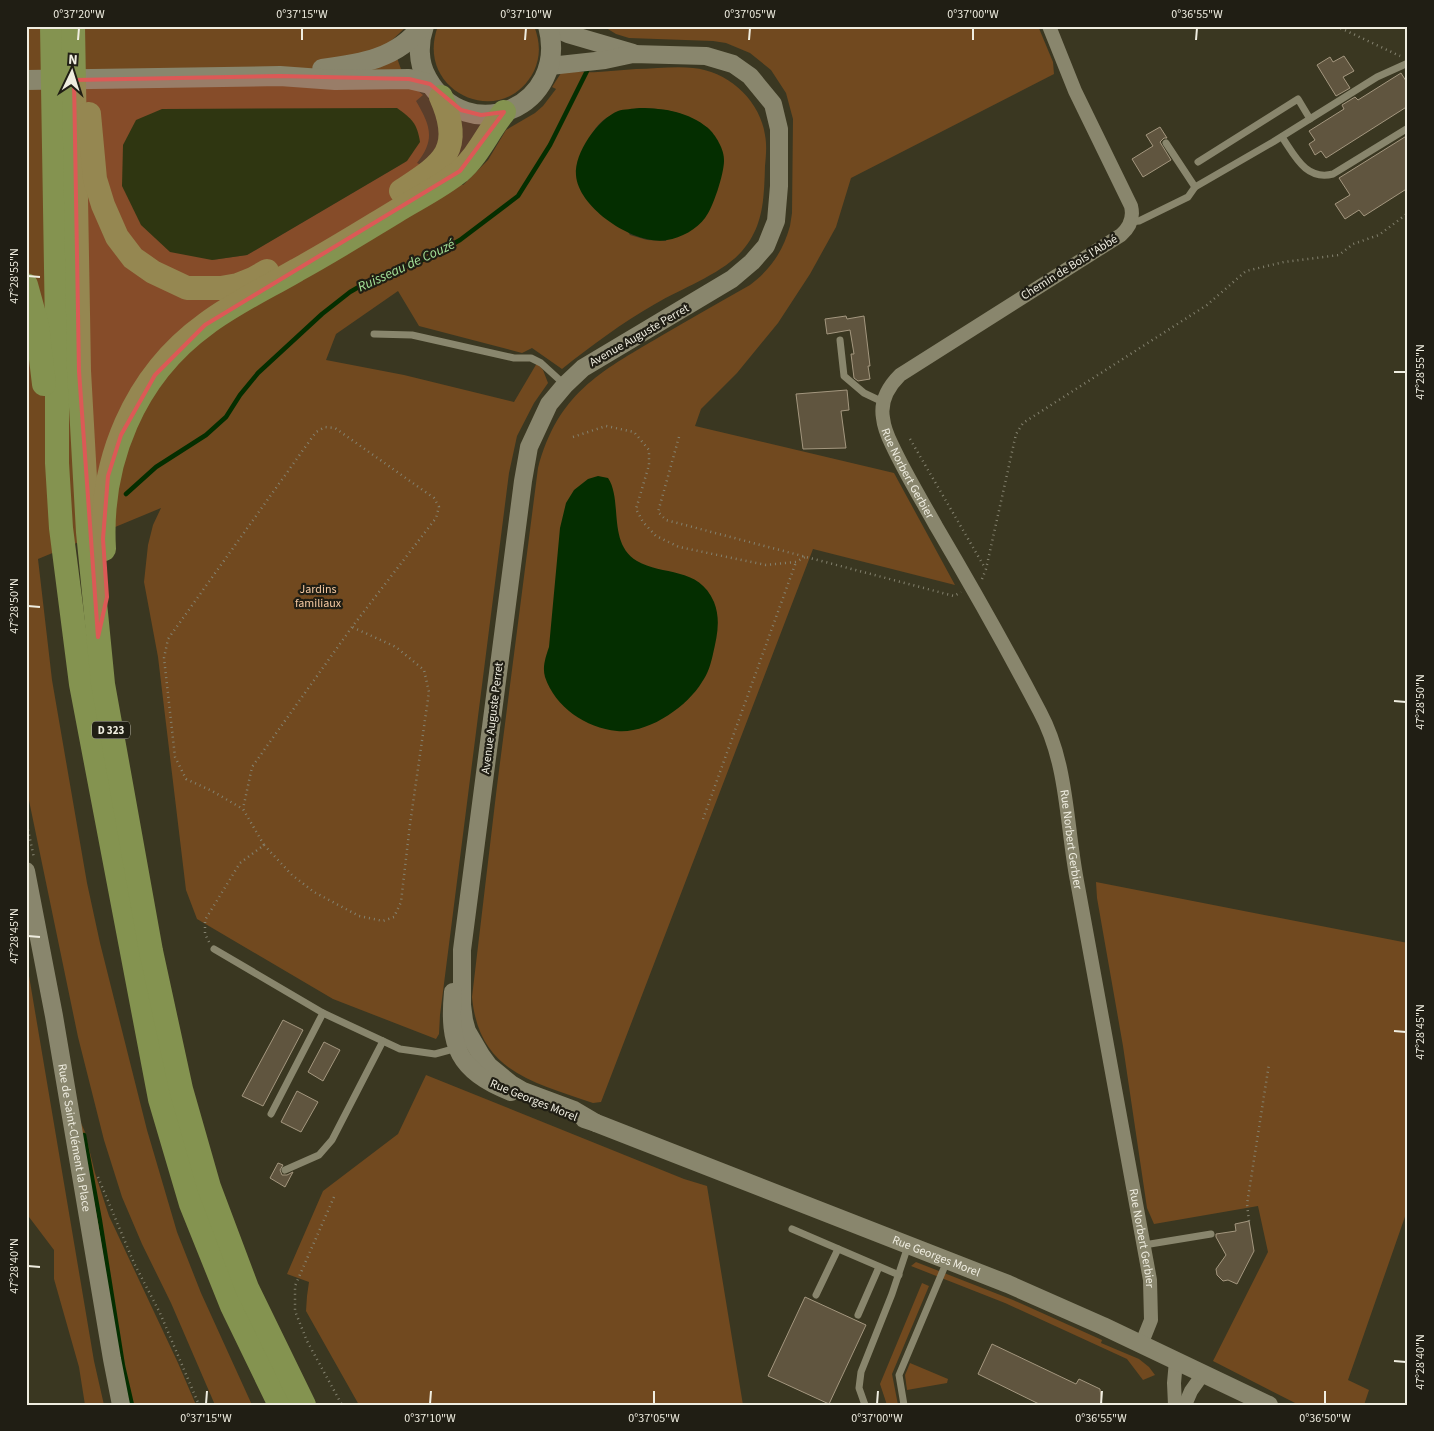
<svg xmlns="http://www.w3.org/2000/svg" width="1434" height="1431" viewBox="0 0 1434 1431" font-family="'Source Sans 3',sans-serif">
<rect width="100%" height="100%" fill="#3a3721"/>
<g fill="#71491f" fill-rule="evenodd">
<path d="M26 26H407L391 41 407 86 416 89 423 95 416 101C430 125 436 139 417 163L463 185 488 160 506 130 535 113 543 106 556 89 552 87 561 73C574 71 586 73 598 72 611 71 624 70 636 69 655 69 674 66 693 68 728 71 760 100 765 135 767 145 766 156 765 166 764 197 764 226 742 251 722 274 682 288 655 304 622 323 592 345 562 369L532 348 522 353 419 326 398 291 336 334 326 360 404 375 514 402 537 363 543 370 548 383 534 403 517 436 509 473 440 1015 439 1034 436 1039 333 999 197 919 186 890 158 657 144 582 148 545 153 525 161 508 38 559 52 680 87 883 100 943 147 1130 177 1232 201 1293 252 1405H215L171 1303 142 1244 122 1197 104 1140 78 1037 26 786ZM640 108C670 109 683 112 708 128L666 241 647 240 630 235 582 151C599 120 604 113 640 108ZM407 161 247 255 212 260Z"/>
<path d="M438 26H534C540 41 541 56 534 71 503 132 413 92 438 26Z"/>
<path d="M603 26H1038L1053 62 1054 74 851 178 836 227 810 274 778 323 737 373 701 409 695 426 894 473 955 585 813 549 601 1102 593 1103C533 1082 479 1072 472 997L497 786 538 468C558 394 598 373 661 336 690 319 720 302 750 285 771 269 783 251 790 226L792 213 793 119 786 93 771 70 750 53 726 43 713 41 629 38 616 34Z"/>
<polygon points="1096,882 1408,943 1408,1208 1348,1380 1369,1390 1364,1405 1299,1405 1213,1361 1268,1252 1258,1206 1154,1224 1147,1208 1123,1046 1097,898"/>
<polygon points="26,958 94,1361 104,1405 85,1405 79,1367 54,1279 54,1250 26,1213 26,1083 29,1079 26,1062"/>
<polygon points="426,1075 684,1179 707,1186 743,1405 359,1405 306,1311 307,1296 309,1282 287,1274 323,1191 398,1134"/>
<polygon points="77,1114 85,1132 95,1173 109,1216 178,1363 196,1405 127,1405"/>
<polygon points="916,1262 1013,1300 1102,1340 1101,1343 1139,1359 1149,1367 1155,1375 1143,1380 1127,1359 1005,1303 911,1266"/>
<polygon points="922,1283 929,1286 892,1374 898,1405 887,1405 880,1384"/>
<polygon points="910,1363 948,1379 947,1383 907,1390 905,1375"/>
</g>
<g fill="#042e00">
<path d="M397 108C412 119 417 123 420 142L407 161 247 255 212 260 170 252 141 225 122 186 123 145 136 120 162 109Z"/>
<path d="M640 108C664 108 689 112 708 128 715 134 725 150 724 161 724 174 713 208 705 218 697 229 681 238 667 240 635 246 578 208 576 175 574 153 598 119 618 111 624 109 633 109 640 108Z"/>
<path d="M598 476 608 478C623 500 607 543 637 561 662 576 699 566 714 602 721 620 717 636 713 654 711 663 708 674 702 682 687 707 648 734 617 731 586 728 555 707 545 677 542 667 546 656 549 647L560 528 566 503 574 490 588 479Z"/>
</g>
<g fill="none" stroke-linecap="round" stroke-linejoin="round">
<g stroke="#042e00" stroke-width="4.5">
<polyline points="126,494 156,467 206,435 226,417 240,395 258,373 322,314 350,292 376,277 428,258 460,240 518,196 550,145 587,71"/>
<polyline points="84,1135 100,1221 123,1366 132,1405"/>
</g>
</g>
<g fill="#60553f" stroke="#a4977f">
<polygon points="1344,56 1354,71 1343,77 1350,88 1336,96 1317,65 1330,57 1333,62"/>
<polygon points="1401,73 1408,84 1408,106 1326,158 1321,151 1315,155 1309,144 1315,140 1309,131 1344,109 1342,105 1355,97 1358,100"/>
<polygon points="1160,127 1167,138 1164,138 1160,142 1171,160 1143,177 1132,159 1153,146 1146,135"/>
<polygon points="1408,135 1408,188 1364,216 1359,210 1345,219 1335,204 1350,195 1339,178"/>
<polygon points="846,316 847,319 864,316 870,366 868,366 870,379 858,381 854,378 851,354 854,354 850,330 827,334 825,319"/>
<polygon points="847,390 849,410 841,411 846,448 803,449 796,394"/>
<polygon points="283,1020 303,1030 263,1106 242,1096"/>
<polygon points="324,1042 340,1050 323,1081 308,1072"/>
<polygon points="297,1091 318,1102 301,1132 281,1122"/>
<polygon points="278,1163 283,1165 280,1170 282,1175 287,1175 293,1172 285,1187 270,1178"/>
<polygon points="1249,1221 1254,1251 1237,1284 1228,1280 1223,1281 1217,1275 1216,1269 1226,1255 1216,1237 1216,1234 1236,1231 1235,1224"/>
<polygon points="805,1297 866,1325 829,1404 768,1376"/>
<polygon points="992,1344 1076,1384 1079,1379 1100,1389 1102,1405 1041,1405 978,1374"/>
</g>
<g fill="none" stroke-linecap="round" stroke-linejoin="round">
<g stroke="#84826f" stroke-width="2.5" stroke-dasharray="1 4" stroke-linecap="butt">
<polyline points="1336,26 1400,56"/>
<polyline points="573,437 606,426 634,432 649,450 649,465 636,509 643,522 656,536 679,547 766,565 796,562 805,557"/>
<polyline points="679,437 658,512 666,520 954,596 961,592"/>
<polyline points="910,439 985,568"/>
<polyline points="982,579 986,569 1016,434 1023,423 1207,305 1246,271 1284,262 1339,255 1353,244 1379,235 1408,213"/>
<polyline points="703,819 796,562"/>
<polyline points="26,820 34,858"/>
<polyline points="264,845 292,875 314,892 359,916 383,921 394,917 401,902 410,824 429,692 424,670 396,647 352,627"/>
<polyline points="209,942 205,934 205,920 240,863 264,845 243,809 212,791 186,779 175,757 164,658 168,639 316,432 325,427 335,428 434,498 439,507 436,518 352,627 252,767 243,809"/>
<polyline points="98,1177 134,1263 160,1313 199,1405"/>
<polyline points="334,1197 295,1286 295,1311 307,1341 342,1405"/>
<polyline points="1249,1221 1247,1204 1269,1064"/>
</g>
<g stroke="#89866d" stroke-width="7">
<path d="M1282 137C1295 156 1306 181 1333 174L1408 128"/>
<polyline points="1166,143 1195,187"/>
<polyline points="1198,162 1298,99 1310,119"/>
<polyline points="1131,222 1139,221 1188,197 1195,187 1273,142 1377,77 1408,63"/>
<polyline points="374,334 412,335 514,358 531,358 541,363 564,384"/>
<polyline points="840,340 844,376 864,393 883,402"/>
<polyline points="214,949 323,1013 400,1049 435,1054 457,1048"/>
<polyline points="271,1114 323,1013"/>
<polyline points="285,1170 319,1155 332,1140 383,1041"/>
<polyline points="792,1229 899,1275"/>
<polyline points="1144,1245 1211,1234"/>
<polyline points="816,1295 838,1249"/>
<polyline points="858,1315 879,1267"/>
<polyline points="865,1405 859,1388 861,1372 892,1294 908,1246"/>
<polyline points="904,1405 899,1375 947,1261"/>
</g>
<g stroke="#89866d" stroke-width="14">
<path id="s1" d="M1049 26 1075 91 1131 206C1134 218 1130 227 1121 235L900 375C888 387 880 401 883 418 884 428 888 437 892 445 905 473 921 499 936 526 972 587 1007 649 1040 712 1068 764 1066 824 1077 881 1101 1014 1126 1147 1150 1280L1151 1320 1141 1345"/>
<polyline points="1175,1405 1174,1383 1176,1361"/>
<polyline points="1185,1405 1191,1391 1203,1374"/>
</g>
<g stroke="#89866d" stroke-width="18">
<polyline points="550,26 568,34 633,53"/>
<polyline points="550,66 605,60 633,54 706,56 733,64 750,76 773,104 779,129 779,186 776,221 766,246 752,262 732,279 583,368 565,385 549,404 529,447 523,481 462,950 462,1005 464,1020 467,1031 481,1055 489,1066 511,1084 523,1091 574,1110 596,1123"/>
<path id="s2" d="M26 871 54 1016 112 1359 121 1405"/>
<path d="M453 992C448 1045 458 1072 511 1092"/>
<path id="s3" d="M584 1119 596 1123 1008 1284 1103 1326 1269 1405"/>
</g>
<g stroke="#89866d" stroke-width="20">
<path d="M424 26C418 43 418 63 427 78 467 150 570 107 548 26"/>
<path d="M322 69C360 64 397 59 422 26"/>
<polyline points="26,80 280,76 335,80 409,79 430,84"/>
</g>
<g stroke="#849350" stroke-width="24">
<polyline points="52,26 57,328 57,463 61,528 81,684 160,1099 191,1204 232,1306 280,1405"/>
<polyline points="73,26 79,371 88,532 103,684 151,951 181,1089 209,1187 247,1288 304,1405"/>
<polyline points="89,114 95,179 103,205 117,237 133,258 153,272 187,288 221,288 238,285 253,279 267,271"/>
<path d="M401 191C442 164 465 151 441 97"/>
<polyline points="26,285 37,325 44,384"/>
<path d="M104 549C99 462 134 376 206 324 234 303 266 288 297 270 330 252 362 232 395 212 416 199 439 188 459 172 479 155 488 131 504 112"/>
</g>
</g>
<path fill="#dc5956" fill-opacity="0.2" stroke="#dc5956" stroke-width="4" stroke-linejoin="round" d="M280 76 409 79 430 84 461 110 481 115 504 112 460 171 205 325 155 375 121 435 108 476 103 539 107 597 98 637 79 371 74 80Z"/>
<path fill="none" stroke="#efede0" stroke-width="2" d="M78 40 79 28M302 40V28M525 40 526 28M749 40 750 28M973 40V28M1196 40 1197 28M28 276 40 277M1394 372H1406M28 606 40 607M1394 701 1406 702M28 936 40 937M1394 1031 1406 1032M28 1266 40 1267M1394 1361 1406 1362M206 1404 207 1391M430 1404 431 1391M654 1404V1391M877 1404 878 1391M1101 1404 1102 1391M1325 1404V1391"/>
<g text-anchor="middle" stroke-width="4.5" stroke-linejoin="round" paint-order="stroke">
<rect fill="#201e14" stroke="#b1afa3" stroke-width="1" x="92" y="721.5" width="38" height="17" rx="4"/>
<g font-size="11" font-weight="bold" fill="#efede0">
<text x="111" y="734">D 323</text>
</g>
<g font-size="12" fill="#efede0" stroke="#201e14">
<text transform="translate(1069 267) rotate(-32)" y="4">Chemin de Bois l'Abbé</text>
<text transform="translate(639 335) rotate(-30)" y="4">Avenue Auguste Perret</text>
<text dy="4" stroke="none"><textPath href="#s1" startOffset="601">Rue Norbert Gerbier</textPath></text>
<text transform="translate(492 718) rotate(-83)" y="4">Avenue Auguste Perret</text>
<text dy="4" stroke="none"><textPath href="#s1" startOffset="1006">Rue Norbert Gerbier</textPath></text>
<text transform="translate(534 1100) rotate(22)" y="4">Rue Georges Morel</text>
<text dy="4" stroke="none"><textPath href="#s2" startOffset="271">Rue de Saint-Clément la Place</textPath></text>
<text dy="4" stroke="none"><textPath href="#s1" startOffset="1411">Rue Norbert Gerbier</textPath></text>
<text dy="4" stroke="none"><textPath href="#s3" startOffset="378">Rue Georges Morel</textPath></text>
</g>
<g font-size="12" fill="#f6caa3" stroke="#201e14">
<text x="318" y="593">Jardins<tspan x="318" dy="14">familiaux</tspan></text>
</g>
<g font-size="14" font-style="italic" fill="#a3e197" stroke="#201e14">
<text transform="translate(406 265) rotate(-25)" y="5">Ruisseau de Couzé</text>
</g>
</g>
<rect width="1434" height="1431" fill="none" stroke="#201e14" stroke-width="55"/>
<g transform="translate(72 72) rotate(4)" stroke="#201e14" stroke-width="4" paint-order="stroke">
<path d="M0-4L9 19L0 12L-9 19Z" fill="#efede0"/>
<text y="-8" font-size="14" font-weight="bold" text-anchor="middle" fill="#efede0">N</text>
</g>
<rect x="28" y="28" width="1378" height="1376" fill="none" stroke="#efede0" stroke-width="2"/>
<g font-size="12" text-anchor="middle" fill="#efede0">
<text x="79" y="18">0°37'20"W</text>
<text x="302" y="18">0°37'15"W</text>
<text x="526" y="18">0°37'10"W</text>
<text x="750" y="18">0°37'05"W</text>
<text x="973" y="18">0°37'00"W</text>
<text x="1197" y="18">0°36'55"W</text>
<text transform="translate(14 276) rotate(-90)" y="4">47°28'55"N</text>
<text transform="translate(1420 372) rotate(-90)" y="4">47°28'55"N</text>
<text transform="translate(14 606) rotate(-90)" y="4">47°28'50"N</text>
<text transform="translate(1420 702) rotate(-90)" y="4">47°28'50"N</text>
<text transform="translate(14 936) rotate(-90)" y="4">47°28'45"N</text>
<text transform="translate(1420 1032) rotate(-90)" y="4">47°28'45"N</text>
<text transform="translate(14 1266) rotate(-90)" y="4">47°28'40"N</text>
<text transform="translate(1420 1362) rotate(-90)" y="4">47°28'40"N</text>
<text x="206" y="1422">0°37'15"W</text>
<text x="430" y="1422">0°37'10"W</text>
<text x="654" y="1422">0°37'05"W</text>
<text x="877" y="1422">0°37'00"W</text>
<text x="1101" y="1422">0°36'55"W</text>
<text x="1325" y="1422">0°36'50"W</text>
</g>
</svg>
